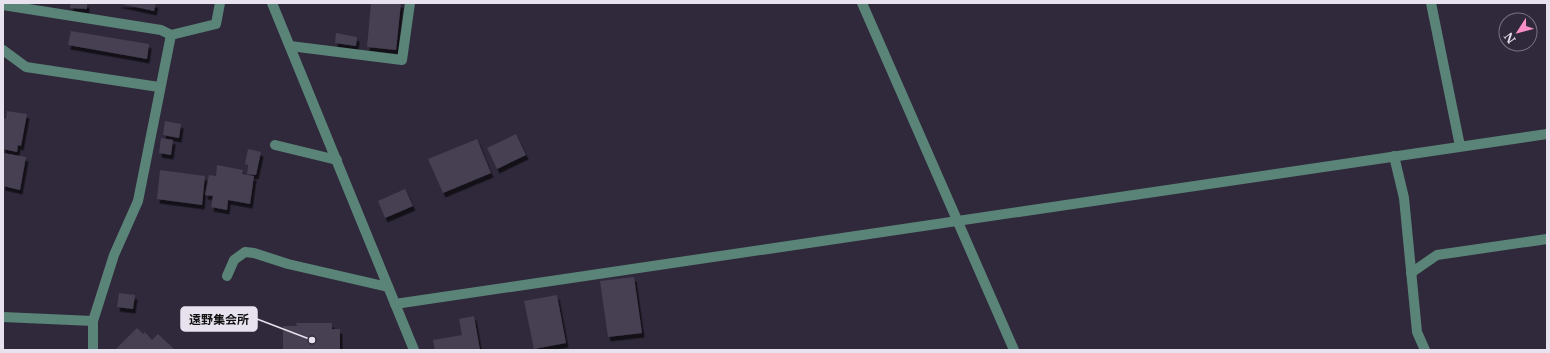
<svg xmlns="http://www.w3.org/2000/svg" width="1550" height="353" viewBox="0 0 1550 353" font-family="'Libre Baskerville','Noto Sans JP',serif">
<defs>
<filter id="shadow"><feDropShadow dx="2.5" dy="4.5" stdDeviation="0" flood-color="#0009"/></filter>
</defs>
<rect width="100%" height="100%" fill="#2f293b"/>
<g fill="#463f52" filter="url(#shadow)">
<polygon points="71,3 87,3 87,9 70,8"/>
<polygon points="117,3 156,3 154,11"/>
<polygon points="371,3 401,3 396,50 367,47"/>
<polygon points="71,31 149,44 147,59 68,45"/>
<polygon points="336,33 357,37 356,46 335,43"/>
<polygon points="7,111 27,114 21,146 18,145 17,152 3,149 3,118 6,119"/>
<polygon points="165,121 181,124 179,138 163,135"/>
<polygon points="516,134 526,155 497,169 487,148"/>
<polygon points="161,138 173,140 171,155 159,153"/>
<polygon points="477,139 491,173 443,193 428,159"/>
<polygon points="248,149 261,152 256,175 247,174 248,165 245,164"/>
<polygon points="3,153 26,157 20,190 3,186"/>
<polygon points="217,165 243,170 242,174 254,176 250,204 228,200 227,210 211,207 213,196 205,195 209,175 216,176"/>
<polygon points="160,170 205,176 202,205 157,199"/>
<polygon points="405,189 413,206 385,218 378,201"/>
<polygon points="634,277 642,333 608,337 600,281"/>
<polygon points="119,293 135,295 133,309 117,307"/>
<polygon points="557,295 566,343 534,349 524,301"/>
<polygon points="474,316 480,350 435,350 433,340 462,335 459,319"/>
<polygon points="296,323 332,323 332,329 340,329 340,350 283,350 283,326 297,326"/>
<polygon points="137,328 143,334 145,332 152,340 158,334 175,350 115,350"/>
</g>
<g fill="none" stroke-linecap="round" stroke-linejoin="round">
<g stroke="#5b8478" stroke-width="10">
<polyline points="272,3 414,350"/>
<polyline points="862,3 1014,350"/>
<polyline points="1431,3 1460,146"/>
<polyline points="3,5 161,30 171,35"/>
<polyline points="290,46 402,60 410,3"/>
<polyline points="3,50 26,67 159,87"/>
<polyline points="275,145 337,160"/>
<polyline points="1394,156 1404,198 1417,332 1425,350"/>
<polyline points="1411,273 1437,255 1547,239"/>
<polyline points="227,276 234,260 245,252 254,253 288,264 388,287"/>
<polyline points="395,304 1547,134"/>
<polyline points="3,317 93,321"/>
<polyline points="93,350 93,321 114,255 138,201 171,35 216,24 220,3"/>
</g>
</g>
<path fill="none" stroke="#e7e2ee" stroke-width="1.5" d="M312 340L257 319"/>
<circle fill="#e7e2ee" stroke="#2f293b" stroke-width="1.5" cx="312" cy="340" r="4"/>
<rect fill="#e7e2ee" stroke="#e7e2ee" stroke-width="1.5" x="181" y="307" width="76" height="24" rx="4"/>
<g font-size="12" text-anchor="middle" font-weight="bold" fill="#111">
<text x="219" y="324">遠野集会所</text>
</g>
<rect width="1550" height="353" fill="none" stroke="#e7e2ee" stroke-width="8"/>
<g transform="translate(1518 32) rotate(234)"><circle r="19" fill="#2f293b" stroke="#797383"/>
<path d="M0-3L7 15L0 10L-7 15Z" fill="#fa8fc8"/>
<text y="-6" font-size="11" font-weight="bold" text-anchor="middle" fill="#e7e2ee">N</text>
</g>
</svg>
